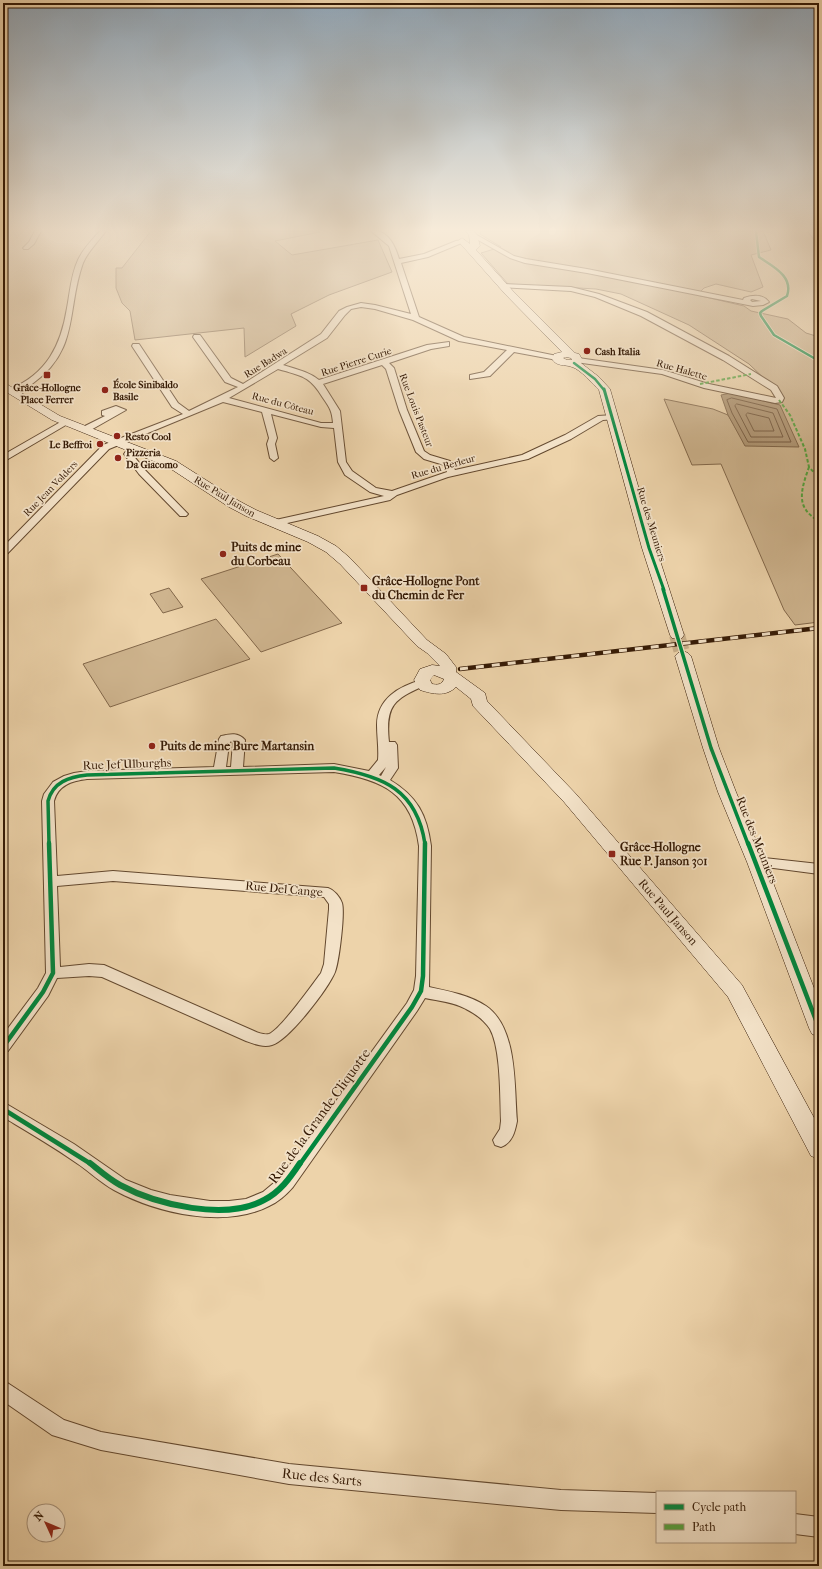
<svg xmlns="http://www.w3.org/2000/svg" width="822" height="1569" viewBox="0 0 822 1569" font-family="'IM FELL French Canon',serif">
<rect width="100%" height="100%" fill="#edd3aa"/>
<filter id="stains"><feTurbulence type="fractalNoise" baseFrequency=".005" numOctaves="4"/><feColorMatrix values="0 0 0 0 .2 0 0 0 0 .09 0 0 0 0 .02 0 0 0 .5 -.17"/></filter>
<radialGradient id="worn" r=".72"><stop offset=".6" stop-color="#630" stop-opacity="0"/><stop offset="1" stop-color="#630" stop-opacity=".3"/></radialGradient>
<g fill="#ceb48e" stroke="#82674a">
<polygon points="151,231 318,231 320,232 275,241 292,255 378,240 392,272 329,295 291,314 296,326 245,357 244,328 135,340 130,311 122,303 116,288 116,268 122,268"/>
<polygon points="481,231 763,231 771,250 751,255 763,287 751,292 716,284 704,288 697,295 744,306 751,311 788,319 806,333 816,336 819,333 819,622 795,625 784,610 721,464 692,465 664,399 713,409 728,415 746,446 781,407 774,402 779,400 774,388 749,364 689,325 621,294 596,289 508,284 481,253 501,247 480,234"/>
<polygon points="278,554 342,623 261,652 201,579"/>
<polygon points="169,588 183,607 163,613 150,594"/>
<polygon points="216,619 250,659 110,707 83,664"/>
</g>
<polygon fill="#ae9472" stroke="#7e6346" points="731,393 780,405 799,447 745,446 728,415 721,395"/>
<g fill="none" stroke-linecap="round" stroke-linejoin="round">
<g stroke="#72573c" stroke-width="1">
<polygon points="732,398 777,409 791,442 748,442 732,413 727,400"/>
<polygon points="737,404 773,413 783,437 751,437 735,406"/>
<polygon points="748,413 769,418 774,431 754,431 746,415"/>
</g>
<polyline stroke="#c8ae89" stroke-width="16" stroke-dasharray="16 8" stroke-linecap="butt" points="677,635 683,656"/>
<g stroke="#63482e" stroke-width="2">
<g id="street">
<polygon points="35,231 41,231 34,244 28,249 24,249 23,248 29,242"/>
<path d="M100 231H106C98 242 88 251 83 263 66 311 80 350 32 384 27 388 18 394 10 393V389C47 374 61 345 67 308 70 292 71 275 78 260 83 249 92 240 100 231Z"/>
<path d="M371 231C387 229 395 245 399 259L424 254 456 241 464 240V242L428 257 401 263 419 317 464 337 557 356 561 358 557 360 514 352 490 376 470 379V375L484 372 507 350 459 341 413 320 375 309 361 307 351 309 345 315 327 338 283 365C296 369 309 372 319 380L427 345 449 342V346L431 349 389 363 394 368 407 410 424 451 430 455 450 461 455 470 522 455 565 435 598 416 613 415 617 417 616 419 603 420 571 439 528 459 448 477 397 495 390 500 274 526 271 525 269 523 271 521 384 496 370 492 345 475 338 462 334 428 321 427 271 414 277 438 275 444 278 458 274 461 270 458 267 444 269 438 262 412 223 402 109 449 6 555 3 556V547L103 445 183 414 172 407 132 346 133 344H139L178 403 189 411 238 387 225 382 193 337 194 335H200L231 378 243 384 321 334 339 311 347 307 361 303 375 305 411 314 389 246ZM382 365 386 369 399 410 416 452 424 459 444 465 447 472 392 491 376 488 352 471 346 462 340 411 323 384ZM278 369C302 376 310 376 323 398 330 408 332 411 333 423H321L229 398Z"/>
<polygon points="808,231 814,231 819,238 819,244 817,243"/>
<path d="M471 234H475L514 256 526 259 587 269 743 300 744 298C753 295 763 294 769 302L763 305 753 306 587 273 525 263 510 258 471 236ZM752 299 761 301 752 302 750 300Z"/>
<polygon points="502,284 571,287 599,294 647,312 729,356 777,386 784,398 782,402 775,403 704,388 662,374 575,362 574,360 578,358 663,370 709,384 776,398 771,390 723,360 641,316 595,297 571,291 500,287 499,286"/>
<polygon points="116,406 126,410 89,431 83,431 82,429 83,427 105,416 102,415 102,411"/>
<polygon points="64,420 67,420 71,422 3,462 3,455"/>
<polygon points="132,446 136,449 132,454 145,470 186,512 188,514 186,516 180,516 139,474 124,454 129,447"/>
<path d="M422 680 426 681 427 683 426 685C394 699 385 705 389 742H395L397 745 398 768 390 780C417 796 427 815 431 846L429 987C448 991 469 995 486 1006 518 1028 514 1087 517 1121 515 1132 512 1143 501 1147L495 1145 493 1140 500 1129 501 1121C500 1097 501 1049 490 1029 484 1020 476 1014 466 1009 454 1002 439 1001 425 998L417 1011 293 1187C286 1195 278 1202 269 1206 225 1229 156 1213 114 1190 101 1183 90 1172 78 1164 54 1147 28 1132 3 1117V1102L74 1144 126 1180 151 1190 170 1195 210 1201H229L246 1199 263 1192 281 1177 407 1003 414 990 416 976 419 846C412 793 383 780 334 772L87 779C72 781 58 785 54 801L57 876 113 871 328 888C334 890 340 897 342 903 345 913 339 962 335 972 328 989 289 1040 272 1045 264 1048 254 1044 246 1041L102 977 89 976 57 978 48 996 8 1051 3 1053V1035L38 988 46 973 42 801 44 794 53 782 64 776 74 773 87 771 214 767 219 739 221 736C230 734 238 732 245 740L243 767 334 764 369 771 378 760C379 748 377 737 377 725 377 699 399 686 422 680ZM231 741 233 742 231 767H226L229 744ZM386 767 381 776 379 775ZM113 881 324 897 329 904V909L324 964 321 973C313 984 280 1030 269 1034 265 1035 258 1033 254 1031L104 965 89 964 60 967 57 886Z"/>
<polygon points="756,857 819,864 819,874 751,865 750,862 751,859"/>
<polygon points="3,1381 9,1384 64,1420 101,1432 289,1464 561,1490 657,1493 657,1513 561,1510 289,1484 101,1450 52,1435 3,1401"/>
<polygon points="795,1514 819,1517 819,1537 795,1534"/>
</g>
</g>
<g stroke="#351a05" stroke-width="1">
<g id="secondary">
<path d="M466 231H474L477 235 480 246 476 250 513 291 575 353 579 354 582 359 581 363 599 377 610 389 656 548 684 635 682 638 677 639 672 638 670 635 642 548 599 390C593 384 580 369 572 367 564 364 557 367 552 359L554 354 562 352 506 295 458 241 462 238 470 244 469 235ZM566 357 571 358 572 360H567L563 358Z"/>
<path d="M3 382 60 416 176 461 239 501 256 510 318 536 336 546 350 558 427 640 446 654 456 667V672L485 693 487 701 576 794 742 985 819 1127V1159L811 1156 728 997 564 802 473 706 471 699 456 687C446 697 433 694 420 690L414 680 420 669 432 665 440 666 427 653 417 646 340 564 326 552 308 542 246 516 229 507 168 467 52 420 3 390ZM434 675 444 679C442 685 437 685 432 684L430 680Z"/>
<polygon points="683,651 688,653 691,656 719,748 736,792 765,862 819,1001 819,1037 812,1034 809,1028 747,862 718,792 703,748 675,656 678,653"/>
</g>
</g>
<use href="#street" fill="#f3e2c8" fill-rule="evenodd"/>
<use href="#secondary" fill="#f3e2c8" fill-rule="evenodd"/>
<g stroke="#351a05" stroke-width="4.5">
<polyline id="rail" points="460,669 819,628"/>
</g>
<use href="#rail" stroke="#f3e2c8" stroke-width="3" stroke-dasharray="8" stroke-linecap="butt"/>
<g stroke="#53a13d" stroke-width="2" stroke-dasharray="3.5 2" stroke-linecap="butt">
<polyline points="700,384 751,374"/>
<polyline points="779,400 790,415 805,449 809,467 819,478"/>
<path d="M809 467C805 479 797 498 806 510 809 515 815 518 819 523"/>
</g>
<g stroke="#f3e2c8" stroke-width="4">
<g id="cycleway-far4">
<path d="M756 231 759 257C772 266 794 276 787 296L762 311 760 313 761 316 774 335 819 361"/>
<polyline points="574,363 595,379 604,390"/>
</g>
</g>
<g stroke="#f3e2c8" stroke-width="5">
<polyline id="cycleway-far3" points="604,389 649,548 664,590"/>
</g>
<g stroke="#f3e2c8" stroke-width="6">
<g id="cycleway-far2">
<polyline points="663,589 711,748 748,844"/>
<path d="M49 844 48 801C53 782 69 777 87 775L334 768C383 776 417 790 425 844"/>
</g>
</g>
<g stroke="#f3e2c8" stroke-width="7">
<g id="cycleway-far1">
<polyline points="748,843 819,1028"/>
<polyline points="3,1047 43,992 53,973 49,843"/>
<polyline points="3,1109 91,1164"/>
<polyline points="300,1164 412,1007 421,991 423,976 425,843"/>
</g>
</g>
<g stroke="#f3e2c8" stroke-width="8">
<path id="cycleway" d="M90 1163C100 1171 109 1179 120 1185 157 1205 226 1221 264 1200 280 1192 290 1178 300 1163"/>
</g>
<use href="#cycleway-far4" stroke="#00873e" stroke-width="2.5"/>
<use href="#cycleway-far3" stroke="#00873e" stroke-width="3"/>
<use href="#cycleway-far2" stroke="#00873e" stroke-width="3.5"/>
<use href="#cycleway-far1" stroke="#00873e" stroke-width="4.5"/>
<use href="#cycleway" stroke="#00873e" stroke-width="6"/>
</g>
<linearGradient id="sky" x2="0" y2="1"><stop stop-color="#91a7b9"/><stop offset="0.51" stop-color="#f7ebd9"/><stop offset="1" stop-color="#f7ebd9" stop-opacity="0"/></linearGradient>
<rect width="822" height="450" fill="url(#sky)"/>
<g fill="#8f2418" stroke="#f3e2c8" stroke-width="1.5">
<circle cx="587" cy="351" r="4"/>
<rect x="43" y="371" width="8" height="8" rx="2"/>
<circle cx="105" cy="390" r="4"/>
<circle cx="117" cy="436" r="4"/>
<circle cx="100" cy="444" r="4"/>
<circle cx="118" cy="458" r="4"/>
<circle cx="223" cy="554" r="4"/>
<rect x="360" y="584" width="8" height="8" rx="2"/>
<circle cx="152" cy="746" r="4"/>
<rect x="608" y="850" width="8" height="8" rx="2"/>
</g>
<g text-anchor="middle" stroke-width="3.5" stroke-linejoin="round" paint-order="stroke">
<g font-size="10" font-weight="bold" fill="#351a05" stroke="#f3e2c8" text-anchor="start">
<text x="595" y="355">Cash Italia</text>
<text x="113" y="388">École Sinibaldo<tspan x="113" dy="12">Basile</tspan></text>
<text x="47" y="391" text-anchor="middle">Grâce-Hollogne<tspan x="47" dy="12">Place Ferrer</tspan></text>
<text x="125" y="440">Resto Cool</text>
<text x="92" y="448" text-anchor="end">Le Beffroi</text>
<text x="126" y="456">Pizzeria<tspan x="126" dy="12">Da Giacomo</tspan></text>
</g>
<g font-size="10" fill="#351a05" stroke="#f3e2c8">
<text transform="translate(356 361) rotate(-18)" y="4">Rue Pierre Curie</text>
<text transform="translate(265 362) rotate(-32)" y="4">Rue Badwa</text>
<text transform="translate(682 369) rotate(16)" y="4">Rue Halette</text>
<text transform="translate(283 403) rotate(15)" y="4">Rue du Côteau</text>
<text transform="translate(417 410) rotate(69)" y="4">Rue Louis Pasteur</text>
<text transform="translate(443 466) rotate(-16)" y="4">Rue du Berleur</text>
<text transform="translate(50 488) rotate(-46)" y="4">Rue Jean Volders</text>
<text transform="translate(225 496) rotate(31)" y="4">Rue Paul Janson</text>
<text transform="translate(652 524) rotate(73)" y="4">Rue des Meuniers</text>
</g>
<g font-size="12" font-weight="bold" fill="#351a05" stroke="#f3e2c8" text-anchor="start">
<text x="231" y="551">Puits de mine<tspan x="231" dy="14">du Corbeau</tspan></text>
<text x="372" y="585">Grâce-Hollogne Pont<tspan x="372" dy="14">du Chemin de Fer</tspan></text>
<text x="160" y="750">Puits de mine Bure Martansin</text>
<text x="620" y="851">Grâce-Hollogne<tspan x="620" dy="14">Rue P. Janson 301</tspan></text>
</g>
<g font-size="12" fill="#351a05" stroke="#f3e2c8">
<text transform="translate(127 764) rotate(-2)" y="4">Rue Jef Ulburghs</text>
<text transform="translate(757 840) rotate(68)" y="4">Rue des Meuniers</text>
<text transform="translate(284 889) rotate(5)" y="4">Rue Del Cange</text>
<text transform="translate(668 912) rotate(49)" y="4">Rue Paul Janson</text>
</g>
<g font-size="14" fill="#351a05" stroke="#f3e2c8">
<text transform="translate(319 1116) rotate(-54)" y="5">Rue de la Grande Cliquotte</text>
<text transform="translate(322 1477) rotate(6)" y="5">Rue des Sarts</text>
</g>
</g>
<rect width="822" height="1569" fill="none" stroke="#edd3aa" stroke-width="16"/>
<rect x="4" y="4" width="814" height="1561" fill="none" stroke="#351a05" stroke-width="2"/>
<rect x="8" y="8" width="806" height="1553" fill="none" stroke="#351a05"/>
<rect x="656" y="1491" width="140" height="52" fill="#f3e2c8" stroke="#a7927a"/>
<rect x="664" y="1504" width="20" height="6" fill="#00873e" stroke="#a7927a"/>
<text x="692" y="1511" font-size="12" fill="#351a05">Cycle path</text>
<rect x="664" y="1524" width="20" height="6" fill="#53a13d" stroke="#a7927a"/>
<text x="692" y="1531" font-size="12" fill="#351a05">Path</text>
<g transform="translate(46 1523) rotate(314)"><circle r="19" fill="#f3e2c8" stroke="#a7927a"/>
<path d="M0-3L7 15L0 10L-7 15Z" fill="#8f2418"/>
<text y="-6" font-size="11" font-weight="bold" text-anchor="middle" fill="#351a05">N</text>
</g>
<rect width="100%" height="100%" filter="url(#stains)"/>
<rect width="100%" height="100%" fill="url(#worn)"/>
</svg>
